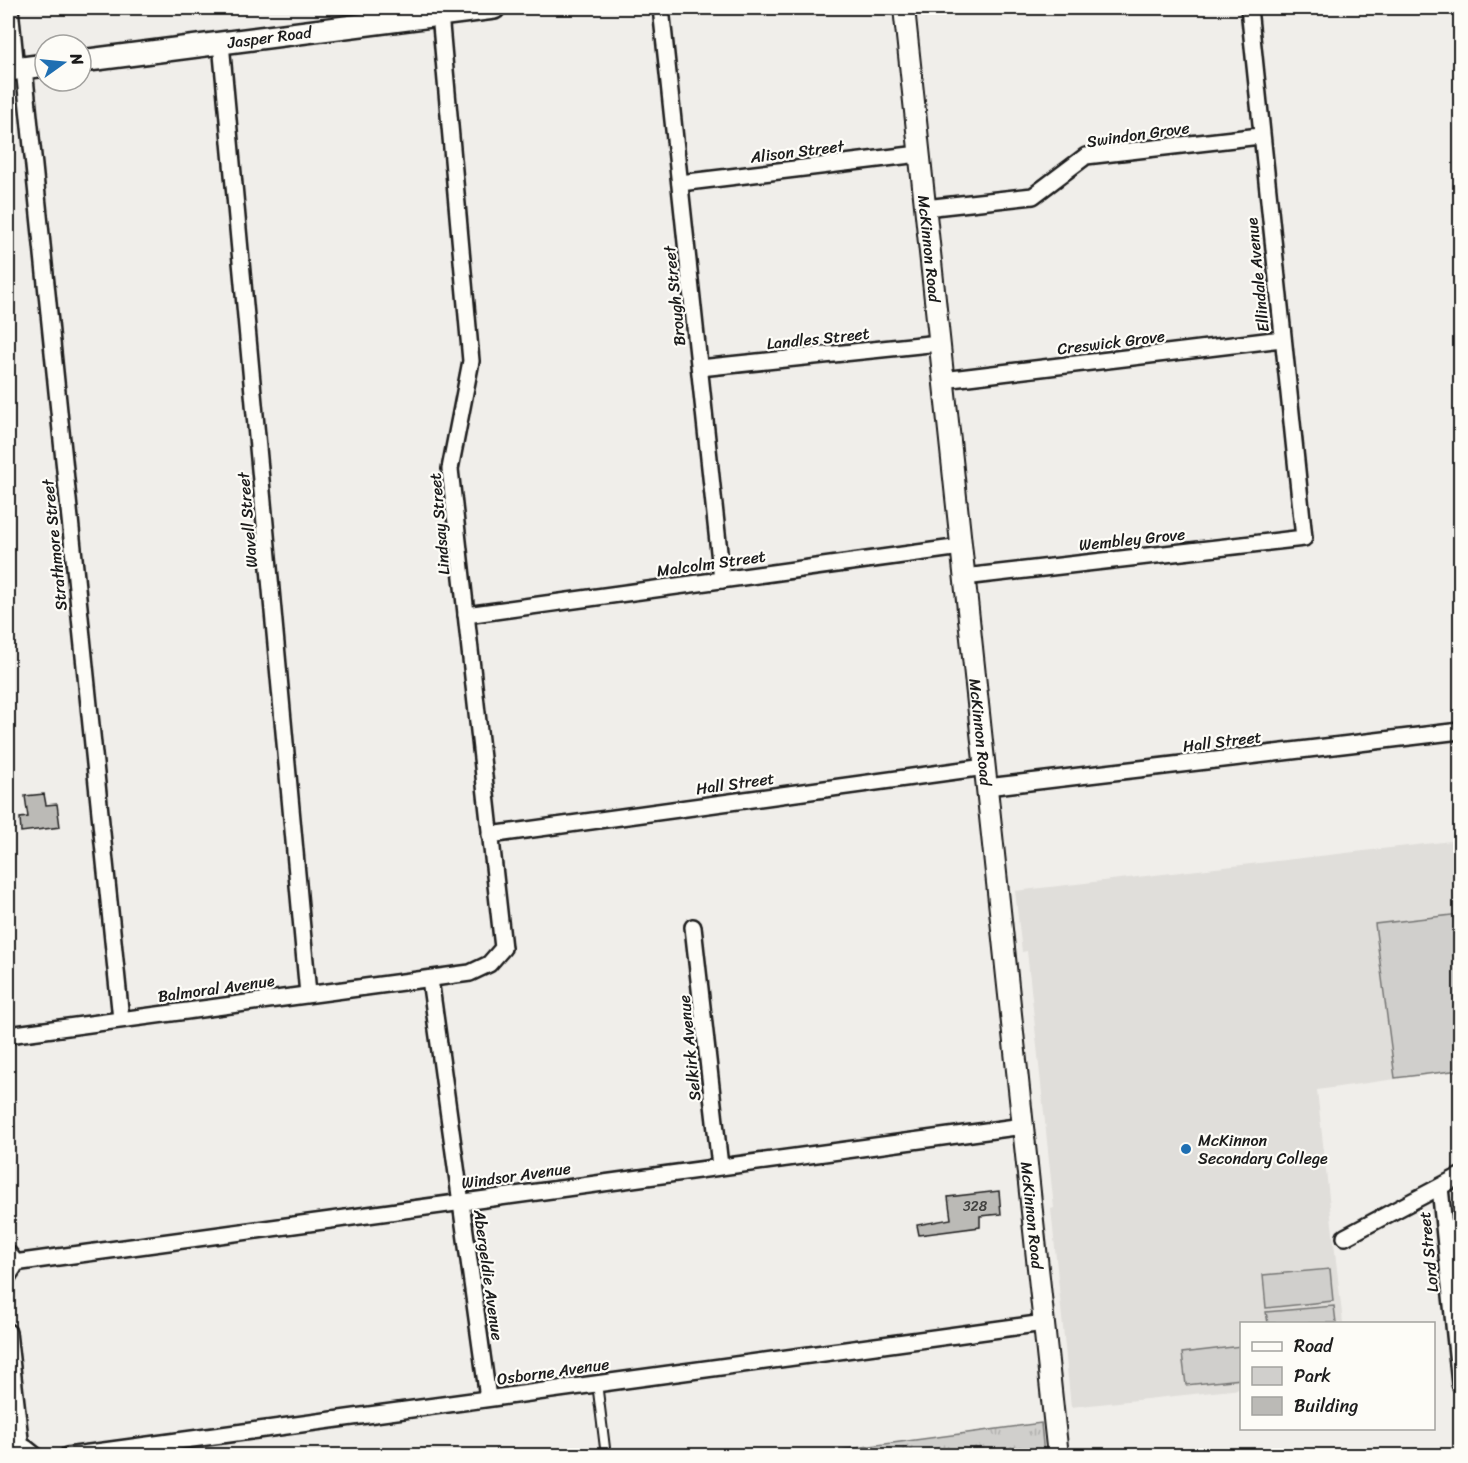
<svg xmlns="http://www.w3.org/2000/svg" width="1468" height="1463" viewBox="0 0 1468 1463" font-family="Sriracha,sans-serif">
<defs>
<pattern id="park-tufts" width="24" height="20" patternUnits="userSpaceOnUse" patternTransform="scale(1.5)"><rect width="24" height="20" fill="#d0cfcc"/><path d="M3 7l-1-3M5 7V3M7 7l1-3M15 17l-1-3M17 17v-4M19 17l1-3" fill="none" stroke="#b2b1af"/></pattern>
</defs>
<rect width="100%" height="100%" fill="#f0eeea"/>
<filter id="ink" filterUnits="userSpaceOnUse"><feTurbulence type="fractalNoise" baseFrequency=".0167" numOctaves="2"/><feDisplacementMap in="SourceGraphic" scale="12" xChannelSelector="R" yChannelSelector="G"/><feConvolveMatrix kernelMatrix="1 2 1 2 8 2 1 2 1" color-interpolation-filters="sRGB"/></filter>
<g filter="url(#ink)">
<polygon fill="#e0deda" points="1460,840 1460,1070 1317,1090 1343,1323 1242,1324 1241,1389 1071,1407 1051,1209 1054,1208 1027,951 1022,952 1015,891"/>
<g fill="#d0cfcc" stroke="#767674" stroke-width="1.5">
<polygon points="1460,914 1460,1070 1395,1078 1375,924"/>
<polygon points="1330,1269 1333,1301 1266,1308 1263,1275"/>
<polygon points="1334,1306 1336,1323 1268,1323 1266,1312"/>
<polygon points="1241,1346 1241,1379 1186,1385 1182,1353"/>
</g>
<polygon fill="url(#park-tufts)" stroke="#767674" stroke-width="1.5" points="1041,1423 1044,1455 803,1455"/>
<g fill="#bbbab6" stroke="#1c1c1c" stroke-width="1.5">
<polygon points="44,794 46,805 57,804 60,827 21,832 20,818 28,817 25,796"/>
<polygon points="999,1191 1001,1214 980,1216 980,1227 919,1235 917,1225 951,1219 948,1197"/>
</g>
<g fill="none" stroke-linecap="round" stroke-linejoin="round">
<g stroke="#1c1c1c" stroke-width="12">
<polyline id="service" points="597,1383 606,1456"/>
</g>
<g stroke="#1c1c1c" stroke-width="20">
<g id="minor">
<polyline points="10,8 16,69"/>
<polyline points="661,8 722,580"/>
<polyline points="221,43 308,994"/>
<polyline points="24,68 121,1019"/>
<polyline points="680,183 919,154"/>
<polyline points="925,208 1033,196 1086,156 1260,136"/>
<polyline points="700,368 939,343"/>
<polyline points="943,380 1282,339"/>
<polyline points="964,577 1304,538 1249,8"/>
<polyline points="466,615 961,547"/>
<polyline points="987,787 1460,731"/>
<polyline points="490,835 985,767"/>
<polyline points="693,927 720,1166"/>
<polyline points="430,979 488,1398"/>
<polyline points="8,1035 470,973 489,964 503,948 450,469 471,361 440,14"/>
<polyline points="1440,1187 1460,1384"/>
<polyline points="1345,1237 1460,1176"/>
<polyline points="8,1253 13,1259 14,1267 8,1276"/>
<polyline points="14,1263 1023,1126"/>
<polyline points="8,1332 21,1448"/>
<polyline points="11,1456 17,1449 26,1448 36,1456"/>
<polyline points="67,1456 1044,1323"/>
</g>
</g>
<g stroke="#1c1c1c" stroke-width="24">
<g id="tertiary">
<path id="s1" d="M904 8 1058 1456"/>
</g>
</g>
<g stroke="#1c1c1c" stroke-width="26">
<g id="secondary">
<path id="s2" d="M81 61 494 8"/>
<polyline points="8,70 45,65"/>
</g>
</g>
<use href="#service" stroke="#fdfcf7" stroke-width="8"/>
<use href="#minor" stroke="#fdfcf7" stroke-width="15"/>
<use href="#tertiary" stroke="#fdfcf7" stroke-width="20"/>
<use href="#secondary" stroke="#fdfcf7" stroke-width="21"/>
</g>
</g>
<circle fill="#1f6fb2" stroke="#fdfcf7" stroke-width="2" cx="1186" cy="1149" r="6"/>
<g text-anchor="middle" stroke-width="4.5" stroke-linejoin="round" paint-order="stroke">
<g font-size="14" fill="#444442">
<text x="975" y="1211">328</text>
</g>
<g font-size="16" fill="#1c1c1c" stroke="#fdfcf7">
<text dy="6" stroke="none"><textPath href="#s2" startOffset="190">Jasper Road</textPath></text>
<text transform="translate(1138 134) rotate(-8)" y="6">Swindon Grove</text>
<text transform="translate(797 151) rotate(-7)" y="6">Alison Street</text>
<text dy="6" stroke="none"><textPath href="#s1" startOffset="242">McKinnon Road</textPath></text>
<text transform="translate(1257 275) rotate(-96)" y="6">Ellindale Avenue</text>
<text transform="translate(674 296) rotate(-96)" y="6">Brough Street</text>
<text transform="translate(818 338) rotate(-6)" y="6">Landles Street</text>
<text transform="translate(1111 342) rotate(-7)" y="6">Creswick Grove</text>
<text transform="translate(247 520) rotate(-95)" y="6">Wavell Street</text>
<text transform="translate(439 524) rotate(-95)" y="6">Lindsay Street</text>
<text transform="translate(1132 539) rotate(-6)" y="6">Wembley Grove</text>
<text transform="translate(54 545) rotate(-96)" y="6">Strathmore Street</text>
<text transform="translate(711 563) rotate(-8)" y="6">Malcolm Street</text>
<text dy="6" stroke="none"><textPath href="#s1" startOffset="728">McKinnon Road</textPath></text>
<text transform="translate(1222 741) rotate(-7)" y="6">Hall Street</text>
<text transform="translate(735 783) rotate(-8)" y="6">Hall Street</text>
<text transform="translate(216 988) rotate(-8)" y="6">Balmoral Avenue</text>
<text transform="translate(689 1048) rotate(-96)" y="6">Selkirk Avenue</text>
<text transform="translate(516 1175) rotate(-8)" y="6">Windsor Avenue</text>
<text dy="6" stroke="none"><textPath href="#s1" startOffset="1214">McKinnon Road</textPath></text>
<text transform="translate(1428 1252) rotate(-96)" y="6">Lord Street</text>
<text transform="translate(489 1275) rotate(82)" y="6">Abergeldie Avenue</text>
<text transform="translate(553 1371) rotate(-8)" y="6">Osborne Avenue</text>
</g>
<g font-size="16" fill="#1c1c1c" stroke="#fdfcf7" text-anchor="start">
<text x="1198" y="1146">McKinnon<tspan x="1198" dy="18">Secondary College</tspan></text>
</g>
</g>
<rect width="1468" height="1463" fill="none" stroke="#fdfcf7" stroke-width="30"/>
<rect x="15" y="15" width="1438" height="1433" fill="none" stroke="#1c1c1c" stroke-width="2" filter="url(#ink)"/>
<rect x="1240" y="1322" width="195" height="108" fill="#fdfcf7" stroke="#a3a29f" stroke-width="1.5"/>
<rect x="1252" y="1342" width="30" height="9" fill="#fdfcf7" stroke="#a3a29f" stroke-width="1.5"/>
<text x="1294" y="1352" font-size="18" fill="#1c1c1c">Road</text>
<rect x="1252" y="1367" width="30" height="18" fill="#d0cfcc" stroke="#a3a29f" stroke-width="1.5"/>
<text x="1294" y="1382" font-size="18" fill="#1c1c1c">Park</text>
<rect x="1252" y="1397" width="30" height="18" fill="#bbbab6" stroke="#a3a29f" stroke-width="1.5"/>
<text x="1294" y="1412" font-size="18" fill="#1c1c1c">Building</text>
<g transform="translate(63 63) rotate(75)"><circle r="28" fill="#fdfcf7" stroke="#a3a29f" stroke-width="1.5"/>
<path d="M0-4.5L10 22L0 15L-10 22Z" fill="#1f6fb2"/>
<text y="-9" font-size="16" font-weight="bold" text-anchor="middle" fill="#1c1c1c">N</text>
</g>
</svg>
